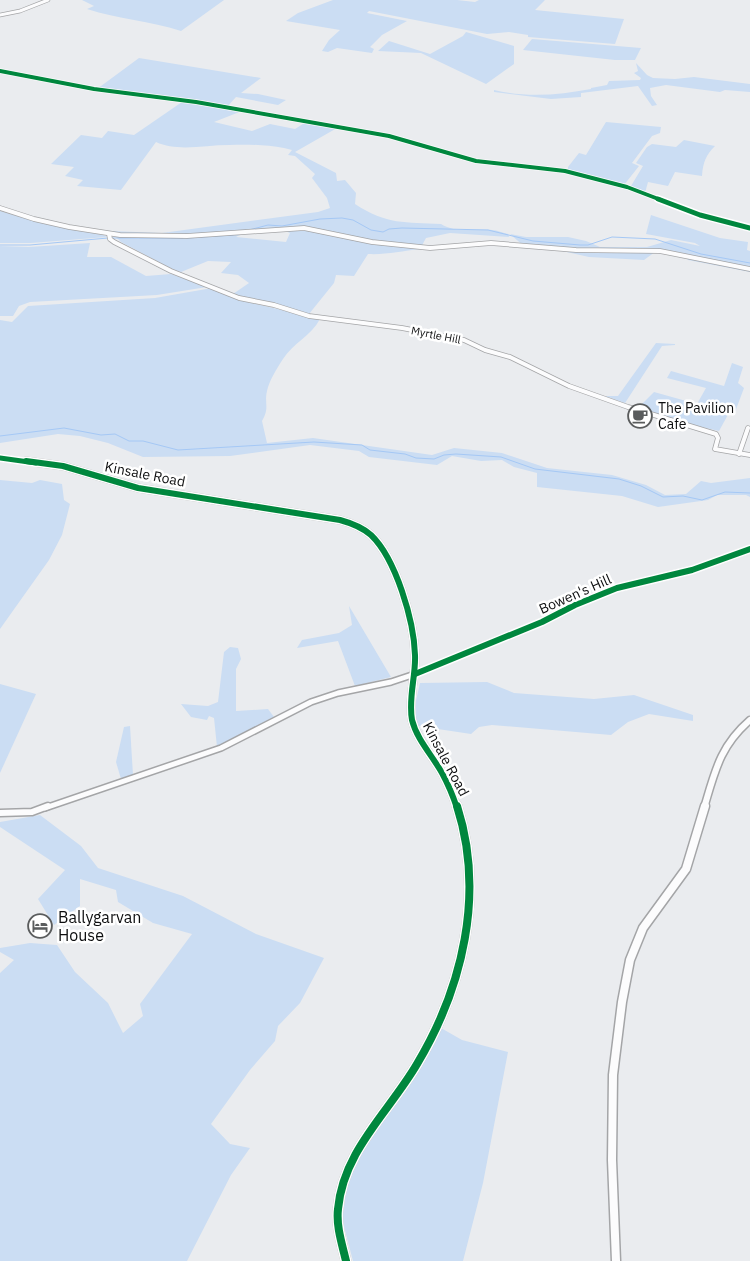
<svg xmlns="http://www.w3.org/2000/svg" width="750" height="1261" viewBox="0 0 750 1261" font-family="'IBM Plex Sans',sans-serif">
<rect width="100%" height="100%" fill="#eaecef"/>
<g fill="#cbddf3" fill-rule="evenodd">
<path d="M82 0H224L181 31C150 21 118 19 87 9L94 6Z"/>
<polygon points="333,0 457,0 475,2 479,0 545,0 535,10 624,19 615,44 528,37 528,35 509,32 487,34 369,11 367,13 407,21 382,35 370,47 374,49 372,53 337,48 328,52 322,51 329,40 340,30 286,21 298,13"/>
<polygon points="466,32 514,46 514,64 486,84 421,53 378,51 389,41 430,54 463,36"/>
<polygon points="532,39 641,48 635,60 615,60 523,50"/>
<polygon points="139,58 261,78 241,93 258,94 286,100 278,105 236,97 227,107 97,89"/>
<path d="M636 63 647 75 653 78 675 79 694 77 750 84V92L725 90 720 92 666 85 650 88 651 96 657 105 652 106 638 86 581 93V97L551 99 494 92V90C527 98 559 95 591 89V88L607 85 609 81 640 80 641 78 634 73 638 71Z"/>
<path d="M182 102 242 111 214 122 252 131 270 124 295 129 306 122 337 128 295 152 336 173 337 181 345 180 356 193 355 204C387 225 405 222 441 224 457 234 475 228 492 230 497 230 503 233 508 234L509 237 450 233 426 238 420 249C402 251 385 255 368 254L354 276 336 275 334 283 309 314 233 294 249 283 238 275 221 273 231 262 208 261 181 272 172 269 121 242 110 231 162 233 318 212 330 208 327 198 312 178 315 174 295 156 288 155 292 150 284 148C266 145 248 144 229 145 205 145 177 152 156 142L121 190 77 186 83 180 65 176 74 167 51 164 81 135 102 138 108 131 134 135ZM283 230 290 233 286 242 236 237C249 229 268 234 283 230Z"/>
<polygon points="606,122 661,127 660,133 652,136 632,163 639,166 624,185 568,170 568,167 579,153 586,155"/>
<path d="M684 140 715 146C706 155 703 162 702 176L675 172 668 186 648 182 645 193 631 186 643 166 636 163 647 147 652 144 676 147Z"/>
<polygon points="0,211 38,222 103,235 107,237 31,243 0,243"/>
<polygon points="651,215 720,238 748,242 747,250 750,251 750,272 688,260 683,253 659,249 644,260 589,257 562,251 525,247 510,234 526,237 568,237 586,241 600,247 647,247 671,240 700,246 695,243 646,234"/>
<polygon points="90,243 87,257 111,257 146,276 171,274 207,287 157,295 30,302 19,306 13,316 0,316 0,246 29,247"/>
<path d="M212 288 239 300 320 319C311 336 293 343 283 359 277 368 269 381 267 391 264 404 270 407 262 421L267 443 313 438 432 455 454 448 502 453 547 468 612 475 646 485 665 495 686 494 701 481 711 483 750 478V497L746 495H717L708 500 658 507 622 496 537 487V473L514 467 502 460 481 461 452 456 437 465 369 457 359 451 310 445 230 456 143 457 108 443 80 436 58 434 0 443V320L12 322 28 306 155 298Z"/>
<polygon points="656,343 675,344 675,345 662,346 625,403 605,396 618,396"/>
<polygon points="732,363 743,367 738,383 744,388 735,412 730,411 719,431 684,423 638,408 654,392 697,404 706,388 667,378 671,371 724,386"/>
<polygon points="0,480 32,483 40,480 62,484 64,500 70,504 62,535 49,560 0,629"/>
<polygon points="349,606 391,677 355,686 338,641 297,648 302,640 339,633 352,625"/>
<polygon points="230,647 238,648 241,659 236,669 236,711 268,709 274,717 217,747 214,718 209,716 207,720 191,717 181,704 208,706 218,702 224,652"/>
<polygon points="487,682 514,693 594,699 634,695 693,715 693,721 649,714 628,722 611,735 492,725 479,727 471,734 418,726 414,709 420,683"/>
<polygon points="0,684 36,694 0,773"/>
<polygon points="130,726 133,775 121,779 116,762 124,727"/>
<polygon points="40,815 81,846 98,868 183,896 256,934 324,958 300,1003 278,1026 275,1041 250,1070 211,1124 230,1144 250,1148 231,1175 187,1261 0,1261 0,973 14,960 0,952 0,948 30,943 57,945 75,972 108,1003 123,1033 143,1016 140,1004 192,934 153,923 118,902 116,890 80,879 80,906 54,925 38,899 65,870 0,827 0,822"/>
<polygon points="441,1028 462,1040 508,1052 483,1183 463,1261 353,1261 342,1219 348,1178 367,1139 423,1062"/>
</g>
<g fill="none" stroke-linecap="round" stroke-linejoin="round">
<g stroke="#a5c8f5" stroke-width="1">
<polyline points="249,230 268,225 282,226 320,219 342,218 353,220 371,230 383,232 389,229 402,228 488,230 533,241 580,245 588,245 612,237 655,239 701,254 750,263"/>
<polyline points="112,238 183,238"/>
<polyline points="187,238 233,235"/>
<polyline points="0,245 30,245 108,238"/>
<polyline points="0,436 64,428 101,435 115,434 129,441 143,441 178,450 314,442 362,445 370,450 405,454 416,458 434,459 444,455 456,454 501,457 535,469 619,479 641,486 663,497 683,496 702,500 725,492 750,493"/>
</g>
<g stroke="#a4a5a7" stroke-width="4.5">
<g id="minor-far3">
<polyline points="0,15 20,11 48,0"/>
<polyline points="0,71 94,89 196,102 389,136 476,161 565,171 627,187 661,200"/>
</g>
</g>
<g stroke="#a4a5a7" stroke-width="5.5">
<g id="minor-far2">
<polyline points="658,199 700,215 750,228"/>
<polyline points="0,208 34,219 69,227 120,235 187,236 304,228 372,242 430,248 491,243 576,250 660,251 750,269"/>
<polyline points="109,234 110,239 114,242 171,271 239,298 274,305 309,316 402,328 464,340 485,350 510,357 569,386 628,407 716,434 718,438 715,449 750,455"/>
<polyline points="739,454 748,428"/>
</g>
</g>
<g stroke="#a4a5a7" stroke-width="8">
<polyline id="minor-far1" points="45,808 221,748 311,702 338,693 391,682 415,674 542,622 575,605 617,588 692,570 750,549"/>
</g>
<g stroke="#a4a5a7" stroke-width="9">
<polyline id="minor" points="0,813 32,812 48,806"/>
</g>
<g stroke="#a4a5a7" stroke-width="7">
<polyline id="major-far2" points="0,458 36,463"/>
</g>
<g stroke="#a4a5a7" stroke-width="9">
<g id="major-far1">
<path d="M26 461 63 466 138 488 340 520C351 523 362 527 371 535 396 559 414 621 415 655 416 676 408 698 412 720 417 740 432 755 442 773 448 784 453 796 457 808"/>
<path d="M704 808C715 771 720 746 750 720"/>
</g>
</g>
<g stroke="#a4a5a7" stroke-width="11">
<g id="major">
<path d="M346 1261C342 1244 336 1226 338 1209 343 1151 389 1112 417 1064 463 987 485 893 457 806"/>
<polyline points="616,1261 612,1160 613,1075 622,1002 630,960 643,928 686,869 705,806"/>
</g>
</g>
<use href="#minor-far3" stroke="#fcfcfd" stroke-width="3"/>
<use href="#minor-far2" stroke="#fcfcfd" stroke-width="4"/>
<use href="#minor-far1" stroke="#fcfcfd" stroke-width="5"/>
<use href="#minor" stroke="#fcfcfd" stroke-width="6"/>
<use href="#major-far2" stroke="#fcfcfd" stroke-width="5"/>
<use href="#major-far1" stroke="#fcfcfd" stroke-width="6"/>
<use href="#major" stroke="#fcfcfd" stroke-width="8"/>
<g stroke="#fff" stroke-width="5.5">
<polyline id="cycleway-far3" points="0,71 94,89 196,102 389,136 476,161 565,171 627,187 661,200"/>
</g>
<g stroke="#fff" stroke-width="8">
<g id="cycleway-far2">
<polyline points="658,199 700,215 750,228"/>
<polyline points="0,458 36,463"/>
</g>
</g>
<g stroke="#fff" stroke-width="9">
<g id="cycleway-far1">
<path d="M26 461 63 466 138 488 340 520C351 523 362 527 371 535 396 559 414 621 415 655 416 676 408 698 412 720 417 740 432 755 442 773 448 784 453 796 457 808"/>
<polyline points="415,674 542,622 575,605 617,588 692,570 750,549"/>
</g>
</g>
<g stroke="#fff" stroke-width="11">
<path id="cycleway" d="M346 1261C342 1244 336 1226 338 1209 343 1151 389 1112 417 1064 463 987 485 893 457 806"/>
</g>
<use href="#cycleway-far3" stroke="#00873e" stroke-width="4"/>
<use href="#cycleway-far2" stroke="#00873e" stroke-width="5"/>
<use href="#cycleway-far1" stroke="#00873e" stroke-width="6"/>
<use href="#cycleway" stroke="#00873e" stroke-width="8"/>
</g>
<defs>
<g id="cafe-ring" transform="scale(1.25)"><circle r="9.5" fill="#fff" stroke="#5a5c5d" stroke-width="1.5"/><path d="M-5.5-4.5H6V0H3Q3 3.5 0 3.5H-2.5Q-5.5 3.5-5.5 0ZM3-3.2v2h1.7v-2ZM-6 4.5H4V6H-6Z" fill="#5a5c5d"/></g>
<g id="hotel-ring" transform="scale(1.25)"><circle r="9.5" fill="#fff" stroke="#5a5c5d" stroke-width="1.5"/><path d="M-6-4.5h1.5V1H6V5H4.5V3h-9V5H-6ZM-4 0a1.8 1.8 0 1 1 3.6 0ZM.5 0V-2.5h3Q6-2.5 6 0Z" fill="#5a5c5d"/></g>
</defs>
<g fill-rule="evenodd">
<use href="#cafe-ring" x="640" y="416"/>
<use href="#hotel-ring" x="40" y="926"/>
</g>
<g text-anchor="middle" stroke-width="5" stroke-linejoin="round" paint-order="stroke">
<g font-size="11" fill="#0d0e0f" stroke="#fff">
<text transform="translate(436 335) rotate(11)" y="4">Myrtle Hill</text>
</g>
<g font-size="14" fill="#0d0e0f" stroke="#fff" text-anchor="start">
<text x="658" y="413">The Pavilion<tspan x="658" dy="16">Cafe</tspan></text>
</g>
<g font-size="14" fill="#0d0e0f" stroke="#fff">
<text transform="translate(145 474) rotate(11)" y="5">Kinsale Road</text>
<text transform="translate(575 594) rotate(-24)" y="5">Bowen's Hill</text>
<text transform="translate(446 759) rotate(62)" y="5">Kinsale Road</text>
</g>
<g font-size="16" fill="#0d0e0f" stroke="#fff" text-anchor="start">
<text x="58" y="923">Ballygarvan<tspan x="58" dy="18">House</tspan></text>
</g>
</g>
</svg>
